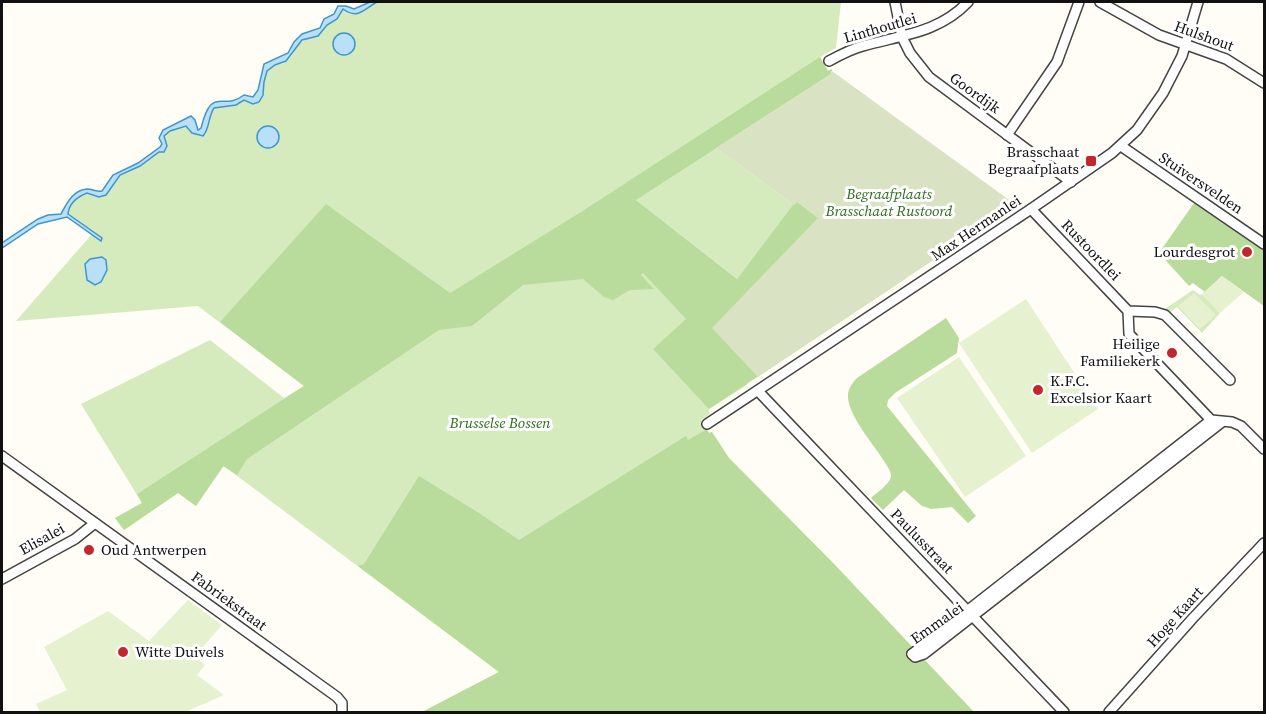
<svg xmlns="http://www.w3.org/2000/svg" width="1266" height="714" viewBox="0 0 1266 714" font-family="'Source Serif 4',serif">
<rect width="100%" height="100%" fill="#fffdf5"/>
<g fill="#d5ebbd">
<path d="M377 2H841L836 48 820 57 828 71 832 69 831 74 716 148 794 205 737 279 636 200 643 272 747 385 709 409 710 414 701 420 709 433 712 432 729 458 835 565 908 643 422 712 499 672 224 466 196 506 178 493 124 530 115 518 142 503 81 404 210 340 284 398 304 386 198 306 16 321 92 234 100 241 102 239 68 214C69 203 77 197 87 193L104 196 120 175 140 166 159 152 164 151 166 146 164 136 170 131 186 126 192 133 203 136C210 128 209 117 214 108L239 104 244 100 259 102C266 92 260 80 267 71 272 64 278 66 284 63 298 54 295 37 316 38L343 9 352 14H356Z"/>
<polygon points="1193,290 1200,295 1202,294 1220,313 1202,333 1177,307 1169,313 1165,309"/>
</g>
<g fill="#b9dc9c">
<polygon points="820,57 828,71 832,69 831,74 636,200 737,279 796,201 905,279 709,409 653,349 686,319 643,273 641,275 654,289 630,290 613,300 604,297 583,279 523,285 472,326 439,330 247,459 237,475 223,466 196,506 178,493 124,530 115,518 142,503 137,494 304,386 220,322 326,204 450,293 581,212"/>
<polygon points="1194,203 1264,249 1264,306 1222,276 1205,292 1193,283 1189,286 1159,253"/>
<path d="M946 318 959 338 957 353 895 393 888 400 887 406 976 516 968 523 952 507 931 509 922 506 904 490 883 510 871 498C876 493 889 485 891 477 892 473 888 468 886 464 876 447 846 414 848 394 849 387 853 382 857 378Z"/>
<polygon points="707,429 709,433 712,432 729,458 835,565 974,712 422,712 499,672 358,566 364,564 419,476 479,513 519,540 686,436 688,440"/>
</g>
<polygon fill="#d9e3c4" points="832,71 1016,205 758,377 712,328 818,218 797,202 794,205 716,148 831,74"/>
<g fill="#e6f2cf">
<polygon points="1222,276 1244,292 1220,313 1202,294"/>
<polygon points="1194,293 1216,315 1200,329 1178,306"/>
<polygon points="1026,299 1098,409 1032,453 959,343"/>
<polygon points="959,357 1026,456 965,497 897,398"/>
<polygon points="188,600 222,625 195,656 205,665 197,675 224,695 185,712 40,712 36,704 67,690 44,647 108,611 149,641"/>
</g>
<g fill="#b9e0f7" stroke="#3f96cf" stroke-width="1.5">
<path d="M370 2H377C364 9 358 20 343 9L337 19 327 25 318 36 302 40 286 61 275 65 267 71 264 82 263 95 259 102 253 104 244 100 236 105 214 108C208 117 210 128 203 136L192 133 186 126 170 131 164 136 167 146 164 152H159L140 166 120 175 106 195 99 197 87 193C77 197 69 203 68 214L102 238 101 241 67 217 38 224 2 248V243L38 219 48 215 61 214C67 203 73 190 87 189 93 189 96 192 102 191L113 175 138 163 160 147 162 144 159 138 163 130 191 116 195 120 198 130 201 128C212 84 222 112 244 95L253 97 258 90 264 64 288 53 294 42 302 34 320 28 324 19 334 14 338 6H346L354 9Z"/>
<circle cx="344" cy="44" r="11"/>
<circle cx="268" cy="137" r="11"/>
<polygon points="102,257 106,260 107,270 101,282 95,285 87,280 85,264 90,259"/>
</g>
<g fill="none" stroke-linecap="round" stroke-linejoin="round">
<g stroke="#444" stroke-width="12">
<g id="minor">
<polyline points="895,2 902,37 910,53 929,77 1071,182"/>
<polyline points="1100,2 1159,35 1226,59 1264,83"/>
<path d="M829 61C840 55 851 49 863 46 901 35 939 33 968 2"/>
<polyline points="1007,135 1057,62 1079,2"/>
<polyline points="1121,146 1264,244"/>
<polyline points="1031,209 1128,311 1155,312 1165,315 1230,380"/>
<polyline points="1128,311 1129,334 1211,420 1232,422 1241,426 1264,449"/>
<polyline points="758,391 1064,712"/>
<polyline points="707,424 1031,209 1112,153 1137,130 1163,93 1182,56 1198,2"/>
<polyline points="2,456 337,697 342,703 342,712"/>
<polyline points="2,579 75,539 95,523"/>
<polyline points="912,654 915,657 924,654 1222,422"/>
<polyline points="912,654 1211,420"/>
<polyline points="1109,712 1193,618 1264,543"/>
</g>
</g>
<use href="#minor" stroke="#fff" stroke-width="9"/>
</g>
<g fill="#c4262e" stroke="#fff" stroke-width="2">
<rect x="1085" y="155" width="12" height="12" rx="3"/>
<circle cx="1247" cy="252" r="6"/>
<circle cx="1172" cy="353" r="6"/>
<circle cx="1038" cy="390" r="6"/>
<circle cx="89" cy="550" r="6"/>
<circle cx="123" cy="652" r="6"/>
</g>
<g text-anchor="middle" stroke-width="6" stroke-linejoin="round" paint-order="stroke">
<g font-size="15" fill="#111" stroke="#fff">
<text transform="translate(880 28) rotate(-16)" y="5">Linthoutlei</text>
<text transform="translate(1204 36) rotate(20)" y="5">Hulshout</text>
<text transform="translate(975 93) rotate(36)" y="5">Goordijk</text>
<text transform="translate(1201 183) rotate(34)" y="5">Stuiversvelden</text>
<text transform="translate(976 228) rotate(-34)" y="5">Max Hermanlei</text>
<text transform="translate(1091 250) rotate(46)" y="5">Rustoordlei</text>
<text transform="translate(42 539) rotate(-29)" y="5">Elisalei</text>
<text transform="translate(922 541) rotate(46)" y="5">Paulusstraat</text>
<text transform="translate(229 601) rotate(36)" y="5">Fabriekstraat</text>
<text transform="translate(1175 617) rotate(-48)" y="5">Hoge Kaart</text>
<text transform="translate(937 623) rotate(-35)" y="5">Emmalei</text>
</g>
<g font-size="15" fill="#111" stroke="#fff" text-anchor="end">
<text x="1079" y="157">Brasschaat<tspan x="1079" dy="17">Begraafplaats</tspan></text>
<text x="1235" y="257">Lourdesgrot</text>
<text x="1160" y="349">Heilige<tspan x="1160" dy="17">Familiekerk</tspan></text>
<text x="1050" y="386" text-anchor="start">K.F.C.<tspan x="1050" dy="17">Excelsior Kaart</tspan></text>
<text x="101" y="555" text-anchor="start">Oud Antwerpen</text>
<text x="135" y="657" text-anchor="start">Witte Duivels</text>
</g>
<g font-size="15" font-style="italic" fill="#2f6b1f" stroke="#fff">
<text x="889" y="199">Begraafplaats<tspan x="889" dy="17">Brasschaat Rustoord</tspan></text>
<text x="500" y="428">Brusselse Bossen</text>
</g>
</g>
<rect width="1266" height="714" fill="none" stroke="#111111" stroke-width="6"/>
</svg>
